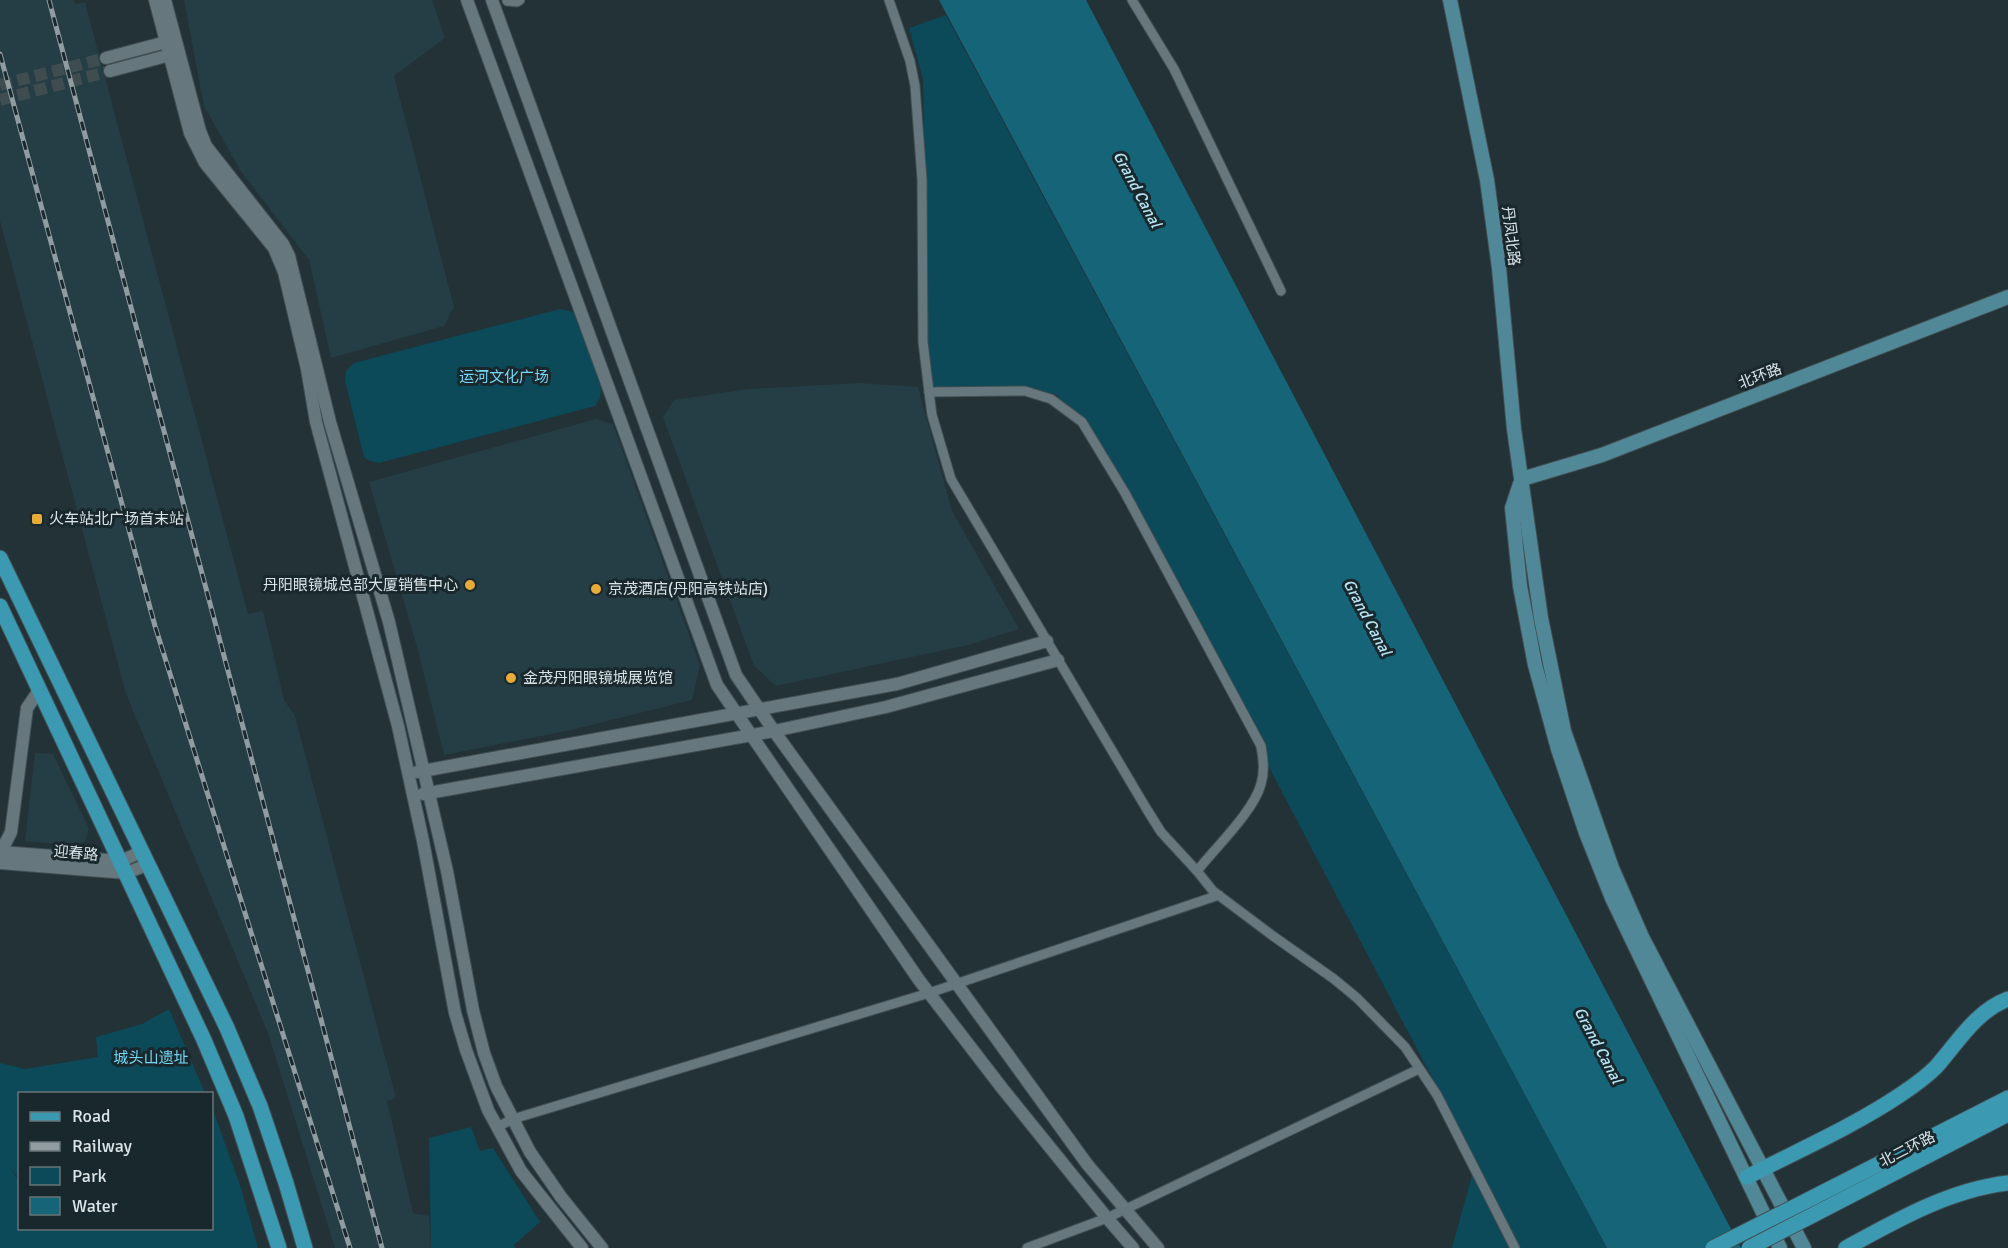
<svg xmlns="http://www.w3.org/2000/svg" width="2008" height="1248" viewBox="0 0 2008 1248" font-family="Signika,'Noto Sans SC',sans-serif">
<rect width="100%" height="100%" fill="#233237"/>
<g fill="#253d44">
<polygon points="0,0 74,0 75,4 85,2 248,614 263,611 284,700 295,716 396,1098 387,1101 413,1213 429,1216 431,1248 335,1248 268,1033 126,694 0,221"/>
<polygon points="184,0 432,0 445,38 394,76 454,307 444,326 331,358 309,260 240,170 204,106"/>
<polygon points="858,383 918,387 952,511 1019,629 968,645 776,686 754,666 663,417 674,400 748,389"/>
<polygon points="596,419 613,424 700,665 692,700 571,730 444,755 417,647 369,482"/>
<polygon points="35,753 53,754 89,829 85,841 77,846 25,841"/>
</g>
<g fill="#0c4959">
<polygon points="946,15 1607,1248 1452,1248 1476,1161 1090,427 1063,405 1057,395 1026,386 933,387 928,341 923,79 909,28"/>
<polygon points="560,309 573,312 579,322 601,388 600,398 595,406 379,463 370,461 364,457 345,381 346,371 354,363"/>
<polygon points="169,1009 205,1093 20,1094 19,1178 9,1167 19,1180 20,1228 212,1228 212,1107 241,1188 258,1248 0,1248 0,1063 25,1069 98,1057 96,1037 142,1024"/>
<polygon points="471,1127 480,1151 493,1148 540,1222 514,1245 515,1248 431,1248 429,1138"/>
</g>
<polygon fill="#166478" points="939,0 1086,0 1741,1248 1607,1248"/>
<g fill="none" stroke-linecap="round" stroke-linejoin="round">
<g stroke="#3f4d51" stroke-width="12" stroke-dasharray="12 6" stroke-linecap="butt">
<polyline points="0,85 106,58"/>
<polyline points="0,100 110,71"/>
</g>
<g stroke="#414f53" stroke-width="11">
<g id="minor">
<path d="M889 0 910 61 915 86 922 179 923 342 929 392 1025 391 1051 399 1082 422 1125 493 1261 746C1263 758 1265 771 1261 784 1254 811 1215 848 1197 871L1213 891 1273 936 1334 979 1357 998 1405 1047 1437 1095 1515 1248"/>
<polyline points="1132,0 1174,69 1281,291"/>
<polyline points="507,1 517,2 520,0"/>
<polyline points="929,392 932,415 951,479 1146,808 1161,832 1197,871"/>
<polyline points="497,1127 513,1119 929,993 1219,895"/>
<polyline points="1027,1248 1107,1218 1419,1069"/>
</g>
</g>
<g stroke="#414f53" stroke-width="14">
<g id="tertiary">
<polyline points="155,0 190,133 205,163 274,248 284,272 307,369 316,422 398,726 423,841 455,1013 466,1050 488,1110 521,1171 582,1248"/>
<polyline points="165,0 200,131 206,146 283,244 289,256 330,422 389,622 447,871 473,1010 484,1053 496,1086 530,1152 561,1197 602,1248"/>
<polyline points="467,0 717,685 919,980 1002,1088 1107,1218 1133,1248"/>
<polyline points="492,0 736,675 774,731 1087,1164 1158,1248"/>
<polyline points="106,58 166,42 177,47 170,55 110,71"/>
<polyline points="417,772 897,684 1047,641"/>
<polyline points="423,794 774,731 886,707 1058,660"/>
<polyline points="0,852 121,861 141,852"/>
<polyline points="0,854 11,832 27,708 40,689"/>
<polyline points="0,863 126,873 147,865"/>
</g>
</g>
<g stroke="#414f53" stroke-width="16">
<g id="secondary">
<polyline points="1450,0 1487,180 1499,268 1514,429 1541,618 1564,731 1612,868 1642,937 1804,1248"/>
<polyline points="1522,479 1602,455 2008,297"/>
<polyline points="1520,484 1512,508 1520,586 1535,665 1558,749 1586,833 1612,898 1780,1248"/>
</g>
</g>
<g stroke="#414f53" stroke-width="17">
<g id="primary">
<polyline points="0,558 227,1028 260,1106 286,1183 305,1248"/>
<polyline points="0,606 204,1040 236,1116 279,1248"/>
<path d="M1747 1177C1797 1151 1852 1127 1900 1095 1912 1087 1926 1077 1936 1067 1958 1042 1976 1011 2008 999"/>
<polyline points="1806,1201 2008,1098"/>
<polyline points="1813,1215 2008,1114"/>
<path d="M1846 1248C1897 1220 1949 1190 2008 1183"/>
</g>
</g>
<use href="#minor" stroke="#66777d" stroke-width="9"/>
<use href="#tertiary" stroke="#66777d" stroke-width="12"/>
<use href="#secondary" stroke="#518897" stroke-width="14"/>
<use href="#primary" stroke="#3b9ab1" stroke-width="15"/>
<g stroke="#919ca0" stroke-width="5">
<g id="rail">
<polyline points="49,0 382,1248"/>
<polyline points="0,54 155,626 350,1248"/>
</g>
</g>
<use href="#rail" stroke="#19282d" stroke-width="3" stroke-dasharray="9" stroke-linecap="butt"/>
<g stroke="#414f53" stroke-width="17" stroke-linecap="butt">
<g id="primary-bridge">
<polyline points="1713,1248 1806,1201"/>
<polyline points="1749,1248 1813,1215"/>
</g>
</g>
<use href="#primary-bridge" stroke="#3b9ab1" stroke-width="15"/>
</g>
<g fill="#e9ab38" stroke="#19282d" stroke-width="2">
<rect x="31" y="513" width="12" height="12" rx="3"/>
<circle cx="470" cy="585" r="6"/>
<circle cx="596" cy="589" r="6"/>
<circle cx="511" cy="678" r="6"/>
</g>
<g text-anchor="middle" stroke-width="6" stroke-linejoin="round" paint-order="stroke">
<g font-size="15" fill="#dbe4e7" stroke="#19282d">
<text transform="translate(1511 236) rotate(83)" y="5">丹凤北路</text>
<text transform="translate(1760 376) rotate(-21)" y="5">北环路</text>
<text transform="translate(76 853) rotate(5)" y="5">迎春路</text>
<text transform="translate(1907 1149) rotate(-27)" y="5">北二环路</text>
</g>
<g font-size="15" fill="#74d7f5" stroke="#19282d">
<text x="504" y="382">运河文化广场</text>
<text x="151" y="1063">城头山遗址</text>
</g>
<g font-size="15" fill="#dbe4e7" stroke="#19282d" text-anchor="start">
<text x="49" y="524">火车站北广场首末站</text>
<text x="458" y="590" text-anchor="end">丹阳眼镜城总部大厦销售中心</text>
<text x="608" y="594">京茂酒店(丹阳高铁站店)</text>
<text x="523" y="683">金茂丹阳眼镜城展览馆</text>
</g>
<g font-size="16" font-style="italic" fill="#b8e5f4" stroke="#19282d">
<text transform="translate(1138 189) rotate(62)" y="6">Grand Canal</text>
<text transform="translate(1368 617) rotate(62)" y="6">Grand Canal</text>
<text transform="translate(1599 1045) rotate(62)" y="6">Grand Canal</text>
</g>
</g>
<rect x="18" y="1092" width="195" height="138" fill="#19282d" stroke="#677377" stroke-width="1.5"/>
<rect x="30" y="1112" width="30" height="9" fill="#3b9ab1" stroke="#677377" stroke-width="1.5"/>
<text x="72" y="1122" font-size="18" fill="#dbe4e7">Road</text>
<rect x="30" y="1142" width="30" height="9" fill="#919ca0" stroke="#677377" stroke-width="1.5"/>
<text x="72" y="1152" font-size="18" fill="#dbe4e7">Railway</text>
<rect x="30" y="1167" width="30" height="18" fill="#0c4959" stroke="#677377" stroke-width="1.5"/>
<text x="72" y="1182" font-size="18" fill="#dbe4e7">Park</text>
<rect x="30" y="1197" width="30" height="18" fill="#166478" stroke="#677377" stroke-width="1.5"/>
<text x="72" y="1212" font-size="18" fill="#dbe4e7">Water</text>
</svg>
